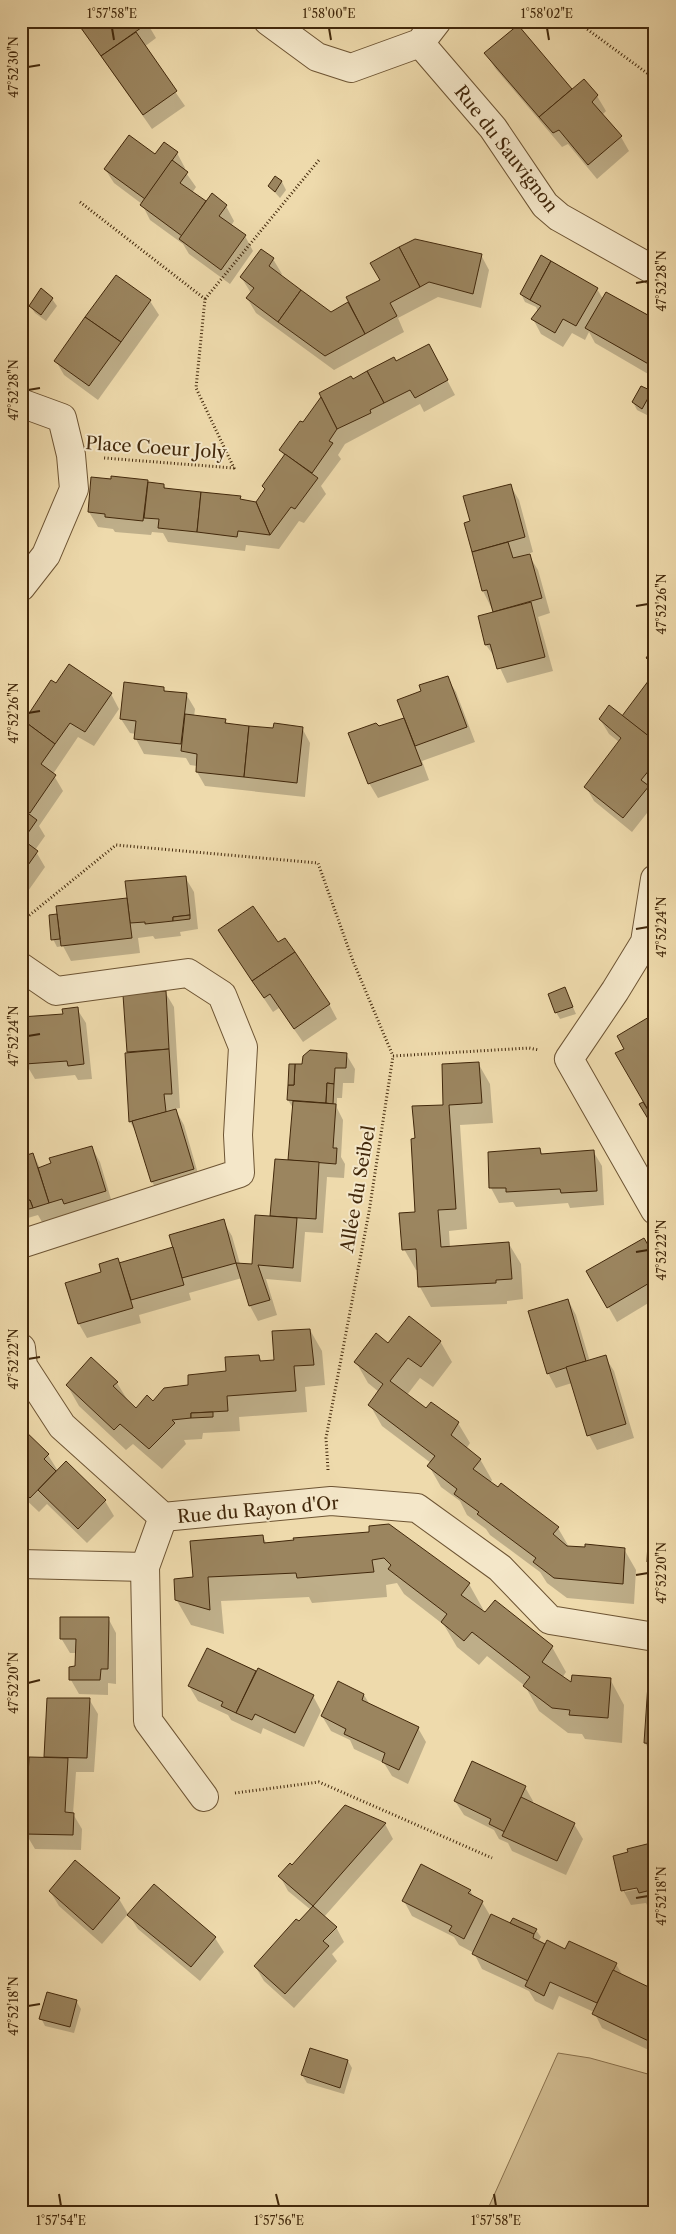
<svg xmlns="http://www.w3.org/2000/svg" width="676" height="2234" viewBox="0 0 676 2234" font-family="'Libre Caslon Text',serif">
<rect width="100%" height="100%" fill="#eedaac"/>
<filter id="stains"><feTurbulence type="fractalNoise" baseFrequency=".004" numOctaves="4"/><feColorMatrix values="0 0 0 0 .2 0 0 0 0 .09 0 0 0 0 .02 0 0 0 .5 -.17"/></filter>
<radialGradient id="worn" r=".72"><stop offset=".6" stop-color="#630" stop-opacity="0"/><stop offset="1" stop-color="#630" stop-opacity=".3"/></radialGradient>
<polygon fill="#d1bc91" stroke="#8a724e" points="558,2053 590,2058 655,2076 655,2213 486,2213"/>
<g fill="#0003" fill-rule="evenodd">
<polygon points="76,21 146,21 156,38 144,47 185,106 152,129"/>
<polygon points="518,27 572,91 597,96 606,111 602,115 621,137 629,151 597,179 568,144 562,147 495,68 486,53"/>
<polygon points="177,153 185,168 184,170 196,187 192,193 206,203 226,206 234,221 231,226 245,236 253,251 230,284 189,254 183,244 150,220 142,204 114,183 105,169"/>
<polygon points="275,178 282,182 286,190 280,198 269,186"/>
<polygon points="481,255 489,270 481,308 438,297 398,318 404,332 334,370 256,313 247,298 251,293 241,277 273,259 282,274 280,276 331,314 350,302"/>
<polygon points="597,289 603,299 655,320 655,378 595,343 589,332 585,340 572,333 563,347 541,334 533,319 538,312 536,307 525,302 521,294"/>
<polygon points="52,299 57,306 46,321 35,313 30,306"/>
<polygon points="150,301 159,315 98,400 64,375 56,361"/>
<polygon points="437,361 455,395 424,412 420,404 345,444 338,455 341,459 321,486 326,494 304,523 299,521 279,549 246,545 245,551 168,542 163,533 152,532 151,535 115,532 113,529 98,527 89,512 147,481 149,483 164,485 166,490 240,498 242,501 257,503 266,491 263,486 285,457 280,450 323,397 352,381 396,363"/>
<polygon points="651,392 655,401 647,415 637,410 633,402"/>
<polygon points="510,485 519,500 533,552 528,554 538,570 550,613 538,617 553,671 507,683 496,659 486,645 494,613 483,591 466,524 471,522"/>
<polygon points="655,647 655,667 648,658"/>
<polygon points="655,674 655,788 651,792 655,803 632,832 594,801 586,787 619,742 609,734 600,719 622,718"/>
<polygon points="447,678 456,692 475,742 422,761 429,780 378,798 369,783 378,728 406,719 423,692"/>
<polygon points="56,685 111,694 119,709 94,746 78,737 53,774 63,791 39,826 45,836 35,850 45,867 21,901 21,727"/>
<polygon points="163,688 166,692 186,694 195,709 194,717 225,720 228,725 274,729 302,728 310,743 305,797 205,786 197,772 197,766 190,765 186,758 144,754 136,739 136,734 130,733 121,719"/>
<polygon points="185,877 194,892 198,929 180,932 181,936 155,939 153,936 138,938 140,953 71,961 63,946 57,947 53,939 56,915 59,920 57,907 128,899"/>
<polygon points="277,944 329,1004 337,1019 303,1042 279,1008 273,1012 228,945"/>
<polygon points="565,989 576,1014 560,1019 556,1012"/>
<polygon points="165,992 174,1007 180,1108 175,1109 184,1125 201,1184 161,1196 152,1182 139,1137 130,1122 125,996"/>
<polygon points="77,1009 86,1023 92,1079 78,1080 75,1075 35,1079 26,1064 64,1015"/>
<polygon points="648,1019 655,1030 655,1119 626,1049"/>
<polygon points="346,1054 355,1069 354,1083 343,1083 342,1098 337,1098 337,1108 343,1120 341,1157 345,1164 344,1178 327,1177 323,1233 305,1232 301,1282 266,1279 277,1315 258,1321 250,1306 242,1278 189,1293 191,1300 139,1315 141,1323 87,1338 79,1324 67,1284 102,1273 120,1264 174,1248 223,1221 232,1236 240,1264 253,1265 272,1217 276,1160 289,1161 293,1108 288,1100 304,1066"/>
<polygon points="478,1063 490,1084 493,1123 460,1125 467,1229 449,1231 450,1248 509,1244 521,1264 523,1299 507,1301 507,1304 431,1307 420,1287 418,1270 416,1270 404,1249 417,1213 416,1139"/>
<polygon points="92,1148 100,1162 113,1206 73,1218 70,1213 42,1222 38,1215 21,1220 21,1158 33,1154 40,1168"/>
<polygon points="540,1150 543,1155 593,1151 602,1166 604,1205 570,1208 568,1203 516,1207 513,1202 499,1203 491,1188"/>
<polygon points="655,1260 655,1299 617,1322 588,1271"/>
<polygon points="568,1300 576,1315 590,1362 605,1357 614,1371 634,1438 597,1450 589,1435 572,1383 556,1388 548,1373"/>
<polygon points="310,1330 322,1351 325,1385 305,1387 307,1412 239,1417 240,1431 203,1433 202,1439 184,1440 186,1444 162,1469 133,1444 126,1450 79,1406 67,1385 117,1383 130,1404 136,1410 228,1373 259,1356 262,1362 275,1361"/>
<polygon points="440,1341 452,1362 433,1387 420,1378 407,1395 426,1410 458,1423 470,1443 466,1449 480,1459 492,1480 490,1483 558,1528 569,1547 624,1549 636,1570 634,1604 567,1598 547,1583 540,1572 490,1535 486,1529 467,1515 460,1501 441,1487 429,1466 431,1463 382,1426 370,1405 379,1392 368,1383 356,1362 388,1345"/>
<polygon points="21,1429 48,1455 58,1471 105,1501 114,1516 87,1543 47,1504 39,1512 21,1495"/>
<polygon points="655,1523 655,1573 649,1562"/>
<polygon points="371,1533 469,1584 483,1609 482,1611 552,1647 566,1672 562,1678 572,1685 610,1679 624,1705 622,1743 585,1739 582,1734 568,1733 539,1711 525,1686 487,1656 479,1665 457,1647 444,1625 404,1594 397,1583 386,1585 387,1597 312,1603 309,1597 221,1601 224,1634 191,1625 176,1599 194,1578 262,1536 267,1544"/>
<polygon points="108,1618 116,1633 116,1684 108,1683 108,1695 79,1694 71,1680 77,1667 77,1653 70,1653 61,1638"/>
<polygon points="208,1649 313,1696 321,1711 304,1747 263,1728 261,1734 231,1720 228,1715 198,1701 189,1686"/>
<polygon points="655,1686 655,1758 645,1743"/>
<polygon points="364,1695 370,1705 418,1728 426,1742 408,1784 392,1776 384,1763 354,1749 350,1740 331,1731 322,1716"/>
<polygon points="48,1699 89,1699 98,1714 94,1772 76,1772 73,1814 82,1829 81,1850 35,1849 26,1834 30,1758 45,1758"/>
<polygon points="525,1787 533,1801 532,1804 574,1824 583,1839 566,1875 512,1851 508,1843 499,1839 494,1830 464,1815 455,1801"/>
<polygon points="385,1824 393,1839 324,1917 336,1927 344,1942 332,1954 337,1961 294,2008 264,1981 255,1966 311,1910 288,1891 280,1876"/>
<path d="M655 1843V1905L648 1907 646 1903 631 1905 623 1890ZM643 1886V1888L625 1892V1889Z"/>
<polygon points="75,1862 119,1899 128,1914 102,1944 59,1906 50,1891"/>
<polygon points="470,1890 474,1898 482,1902 491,1917 514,1926 514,1919 536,1930 541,1937 538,1942 545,1946 616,1964 623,1976 655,1991 655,2053 602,2028 594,2012 559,1996 553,2010 535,2001 529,1991 482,1969 474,1953 459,1945 454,1937 412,1916 404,1901"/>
<polygon points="129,1915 215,1938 224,1952 200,1981 138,1929"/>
<polygon points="76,2001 81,2009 74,2033 45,2026 41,2018"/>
<polygon points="348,2061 352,2068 344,2094 307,2083 302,2075"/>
</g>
<g fill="#9b855f" stroke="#42280b">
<polygon points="76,21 147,21 148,23 101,56"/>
<polygon points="518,25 572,89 539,117 484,53"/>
<polygon points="136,32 177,91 143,115 101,56"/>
<polygon points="584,79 598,95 592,102 622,136 588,165 559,130 553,133 539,117"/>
<polygon points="129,135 155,154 164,142 178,152 145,199 104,169"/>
<polygon points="172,160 188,172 180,183 206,201 182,236 140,205"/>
<polygon points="275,176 282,181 275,192 268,186"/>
<polygon points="212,193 227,205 219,216 246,235 221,270 179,239"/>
<polygon points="415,239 482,254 473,294 429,282 420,287 399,247"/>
<polygon points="399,247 420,287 390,303 397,316 365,334 346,297 380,280 370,263"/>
<polygon points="261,249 274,258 269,266 301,290 278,322 246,298 254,288 240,277"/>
<polygon points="541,255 551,261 530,300 520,294"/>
<polygon points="551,261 598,288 576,326 563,319 555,333 531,319 541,306 530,300"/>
<polygon points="116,275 151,300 121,342 85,317"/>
<polygon points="41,288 53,298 41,315 29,306"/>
<polygon points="301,290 331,312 348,302 365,334 325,356 278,322"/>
<polygon points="606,292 655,319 655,362 652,366 585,328"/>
<polygon points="85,317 121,342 89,386 54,361"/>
<polygon points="429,344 448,380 415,398 410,390 384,403 367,371 394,357 396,361"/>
<polygon points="367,371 384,403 370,410 371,413 337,429 319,393 351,376 353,379"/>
<polygon points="641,386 652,391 642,409 632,402"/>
<polygon points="321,397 337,429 329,441 333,443 312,473 279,450 300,421 303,422"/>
<polygon points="285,454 318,478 295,509 291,507 270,535 256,502 265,489 262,486"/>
<polygon points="111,476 148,480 143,521 105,517 105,514 88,512 91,477 111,479"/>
<polygon points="148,482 164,484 164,488 201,492 197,532 158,528 159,519 144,518"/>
<polygon points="511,484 525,537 472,552 464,523 470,521 463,496"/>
<polygon points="201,492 241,496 240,499 256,502 270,535 238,531 237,537 197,532"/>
<polygon points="508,542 513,558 530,554 542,598 493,612 487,590 482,591 472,552"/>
<polygon points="531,602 545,657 497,669 490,644 485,645 478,616"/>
<polygon points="655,645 655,664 646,658"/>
<polygon points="69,664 112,693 85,732 70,723 55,744 24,721 51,680 56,683"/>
<polygon points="655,672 655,741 622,716"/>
<polygon points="448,676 467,727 415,746 397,700 421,691 419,685"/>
<polygon points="124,682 164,687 164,691 187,693 181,744 134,739 136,721 120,719"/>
<polygon points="609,705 655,741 655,751 649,758 655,763 641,780 649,786 623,818 584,787 621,738 599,719"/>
<polygon points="185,714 226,719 225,723 249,726 244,777 196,772 197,754 181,751"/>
<polygon points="404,718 422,765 368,784 348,733 376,723 379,726"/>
<polygon points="24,721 55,744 41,764 56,775 30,813 21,808 21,725"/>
<polygon points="274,723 303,727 297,783 244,777 249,726 273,728"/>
<polygon points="21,808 37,820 23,840 38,851 21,875"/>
<polygon points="186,876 190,915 173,917 173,921 145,924 145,922 130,923 125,881"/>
<polygon points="127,898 132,938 61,946 56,906"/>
<polygon points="253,906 278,942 285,938 295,952 252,981 218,930"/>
<polygon points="57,914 60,939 51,940 49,915"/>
<polygon points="190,915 190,919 173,921 173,917"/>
<polygon points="295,952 330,1004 294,1029 270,994 264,998 252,981"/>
<polygon points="565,987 573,1007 555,1013 548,994"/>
<polygon points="166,991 169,1049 127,1052 123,995"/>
<polygon points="78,1007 84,1064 68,1066 67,1061 25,1064 21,1017 63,1014 62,1009"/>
<polygon points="649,1017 655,1029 650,1033 655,1042 655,1131 650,1122 654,1120 615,1053 624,1049 617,1036"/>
<polygon points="169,1049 172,1094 164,1094 166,1112 129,1122 125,1053"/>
<polygon points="310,1050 347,1053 346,1068 335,1068 334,1084 327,1083 326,1103 287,1100 288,1085 294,1085 295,1064 302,1064 303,1056"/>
<polygon points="479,1062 482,1103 449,1105 456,1209 438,1210 441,1247 509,1242 512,1279 496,1280 496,1283 418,1287 416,1249 402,1250 399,1213 415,1212 411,1139 415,1138 412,1106 443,1105 442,1064"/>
<polygon points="289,1064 295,1064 294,1085 288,1085"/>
<polygon points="327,1083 334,1084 333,1104 326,1103"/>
<polygon points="293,1101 336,1104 333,1148 337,1148 336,1164 288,1160"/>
<polygon points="643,1102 654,1120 650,1122 639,1104"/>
<polygon points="176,1109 194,1169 151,1182 132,1121"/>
<polygon points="92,1146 106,1191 64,1204 62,1199 49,1203 38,1168 51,1163 49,1158"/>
<polygon points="540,1148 541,1154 594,1150 597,1191 561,1193 560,1189 506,1192 506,1188 489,1188 488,1152"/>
<polygon points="33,1153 49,1203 33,1208 30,1200 21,1203 21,1157"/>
<polygon points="275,1159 319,1162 316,1219 270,1216"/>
<polygon points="30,1200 33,1208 21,1211 21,1203"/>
<polygon points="255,1215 297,1218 293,1268 258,1265 270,1300 249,1306 236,1263 252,1264"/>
<polygon points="224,1219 236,1263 182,1278 169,1235"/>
<polygon points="644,1238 655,1257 655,1274 649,1277 651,1282 607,1308 586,1271"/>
<polygon points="173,1247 184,1285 131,1300 119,1263"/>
<polygon points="118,1258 133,1308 78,1324 65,1283 101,1272 99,1264"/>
<polygon points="568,1299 586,1361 547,1374 528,1311"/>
<polygon points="409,1316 441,1341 421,1367 408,1358 390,1381 426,1408 431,1402 459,1422 451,1435 481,1459 473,1469 498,1487 501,1483 559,1527 553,1534 567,1546 585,1547 585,1544 625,1548 623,1584 554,1578 533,1562 536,1558 477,1514 479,1512 454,1494 457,1489 427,1466 435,1456 368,1405 383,1384 354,1362 376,1333 388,1343"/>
<polygon points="310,1329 314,1365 294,1366 296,1391 227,1396 228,1411 191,1413 191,1418 172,1420 175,1423 149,1449 120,1424 114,1430 66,1385 91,1357 118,1382 113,1386 136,1408 147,1395 153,1401 164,1388 188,1385 188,1375 226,1371 225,1357 259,1355 260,1361 274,1360 272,1331"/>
<polygon points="606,1355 626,1424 587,1436 566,1367"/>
<polygon points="213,1412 213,1417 191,1418 191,1413"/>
<polygon points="21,1427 49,1454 44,1459 56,1471 30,1498 21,1490"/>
<polygon points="66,1461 106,1500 78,1529 38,1490"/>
<polygon points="649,1521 655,1522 655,1563 647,1562"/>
<polygon points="389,1524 470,1583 461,1595 485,1612 495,1600 553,1646 542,1662 571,1682 572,1675 611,1678 608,1718 569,1715 570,1710 552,1708 523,1686 530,1677 472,1632 464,1641 441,1622 447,1614 388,1569 391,1565 384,1558 372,1560 374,1572 297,1578 296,1573 208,1577 210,1610 175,1600 174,1579 193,1577 190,1541 263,1535 264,1543 294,1540 293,1538 369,1532 369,1526"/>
<polygon points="60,1617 109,1617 108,1669 101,1669 100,1680 69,1680 69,1667 75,1666 76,1639 60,1639"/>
<polygon points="207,1648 256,1671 236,1713 221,1706 223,1702 188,1686"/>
<polygon points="258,1668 314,1695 295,1733 255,1714 252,1720 236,1713"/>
<polygon points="338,1681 364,1694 362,1700 419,1727 399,1770 382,1762 385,1753 344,1734 346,1729 321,1716"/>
<polygon points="648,1684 655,1685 655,1744 644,1743"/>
<polygon points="47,1698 90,1698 87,1758 44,1757"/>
<polygon points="29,1757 68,1758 65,1812 74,1813 73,1835 25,1834"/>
<polygon points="472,1761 526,1786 505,1832 489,1824 491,1819 454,1801"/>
<polygon points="521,1797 575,1823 557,1861 502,1836"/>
<polygon points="345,1805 386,1823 313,1906 278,1876 290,1863 292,1865"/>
<polygon points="655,1842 655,1889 639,1893 637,1888 621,1891 613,1856 628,1852 627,1849"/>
<polygon points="75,1860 120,1898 93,1930 49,1891"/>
<polygon points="421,1864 471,1890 468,1893 483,1901 464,1939 449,1931 452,1926 402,1901"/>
<polygon points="154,1884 216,1937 191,1967 127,1915"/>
<polygon points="313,1906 337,1927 323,1941 329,1946 285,1994 254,1966 296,1919 299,1921"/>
<polygon points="491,1914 534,1934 533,1938 545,1944 528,1981 472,1954"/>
<polygon points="513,1918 537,1929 534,1934 510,1923"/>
<polygon points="547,1940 565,1949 569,1941 617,1963 597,2003 550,1982 544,1996 525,1986"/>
<polygon points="613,1970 655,1990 655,2044 592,2014"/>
<polygon points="47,1992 77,2000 70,2027 39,2019"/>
<polygon points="310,2048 348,2060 340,2088 301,2075"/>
</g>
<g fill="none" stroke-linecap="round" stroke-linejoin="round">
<g stroke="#6d5433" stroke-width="30">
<g id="minor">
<polyline points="268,21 317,57 351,68 420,43 437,21"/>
<polyline points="420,43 493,128 545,205 559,217 655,271"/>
<polyline points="21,403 62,418 71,455 74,489 46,555 21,587"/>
<polyline points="655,879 645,942 615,991 569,1059 655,1210"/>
<polyline points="21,967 56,991 188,973 222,995 243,1047 238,1135 240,1173 21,1244"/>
<polyline points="21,1348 23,1366 62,1426 163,1517 331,1501 417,1508 500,1568 550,1620 655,1637"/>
<polyline points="163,1517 145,1567 148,1721 204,1797"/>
<polyline points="21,1564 145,1567"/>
</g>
</g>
<g stroke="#42280b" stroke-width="3" stroke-dasharray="1 2.5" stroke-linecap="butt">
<polyline points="576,21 655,79"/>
<polyline points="80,202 205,299 196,388 234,468 104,458"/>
<polyline points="205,299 319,160"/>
<polyline points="21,922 116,845 318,863 353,961 393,1056"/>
<polyline points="328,1470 326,1438 369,1212 393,1056 529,1048 539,1050"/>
<polyline points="235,1793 319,1782 492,1858"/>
</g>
<use href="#minor" stroke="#f4e7c9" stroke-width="28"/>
</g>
<path fill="none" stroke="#42280b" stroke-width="2" d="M112 28 114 40M329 28 331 40M547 28 549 40M28 67 40 65M636 283 648 281M28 390 40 388M636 606 648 604M28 713 40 711M636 929 648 927M28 1036 40 1034M636 1252 648 1250M28 1359 40 1357M636 1575 648 1573M28 1683 40 1680M636 1898 648 1896M28 2006 40 2004M59 2194 61 2206M276 2194 279 2206M494 2194 496 2206"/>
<g text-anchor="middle" stroke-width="4" stroke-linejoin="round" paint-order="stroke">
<g font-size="18" fill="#42280b" stroke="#f4e7c9">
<text transform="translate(506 149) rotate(52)" y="6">Rue du Sauvignon</text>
<text transform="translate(156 448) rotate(4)" y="6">Place Coeur Joly</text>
<text transform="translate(358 1189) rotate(-80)" y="6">Allée du Seibel</text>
<text transform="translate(258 1510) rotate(-5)" y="6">Rue du Rayon d'Or</text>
</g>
</g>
<rect width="676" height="2234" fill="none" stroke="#eedaac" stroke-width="55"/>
<rect x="28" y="28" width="620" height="2178" fill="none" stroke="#42280b" stroke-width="2"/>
<g font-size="12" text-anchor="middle" fill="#42280b">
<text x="112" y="18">1°57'58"E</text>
<text x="329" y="18">1°58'00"E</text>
<text x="547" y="18">1°58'02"E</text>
<text transform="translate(14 67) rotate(-90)" y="4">47°52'30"N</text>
<text transform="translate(662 281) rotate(-90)" y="4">47°52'28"N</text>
<text transform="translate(14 390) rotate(-90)" y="4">47°52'28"N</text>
<text transform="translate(662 604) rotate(-90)" y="4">47°52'26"N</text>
<text transform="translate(14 713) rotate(-90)" y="4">47°52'26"N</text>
<text transform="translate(662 927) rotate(-90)" y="4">47°52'24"N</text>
<text transform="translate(14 1036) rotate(-90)" y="4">47°52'24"N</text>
<text transform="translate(662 1250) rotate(-90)" y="4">47°52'22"N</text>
<text transform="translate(14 1359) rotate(-90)" y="4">47°52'22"N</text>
<text transform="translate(662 1573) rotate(-90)" y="4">47°52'20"N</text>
<text transform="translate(14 1683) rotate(-90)" y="4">47°52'20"N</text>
<text transform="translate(662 1896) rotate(-90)" y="4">47°52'18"N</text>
<text transform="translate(14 2006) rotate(-90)" y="4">47°52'18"N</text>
<text x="61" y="2225">1°57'54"E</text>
<text x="279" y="2225">1°57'56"E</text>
<text x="496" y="2225">1°57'58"E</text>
</g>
<rect width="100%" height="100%" filter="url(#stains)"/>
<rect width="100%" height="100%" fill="url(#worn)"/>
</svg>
